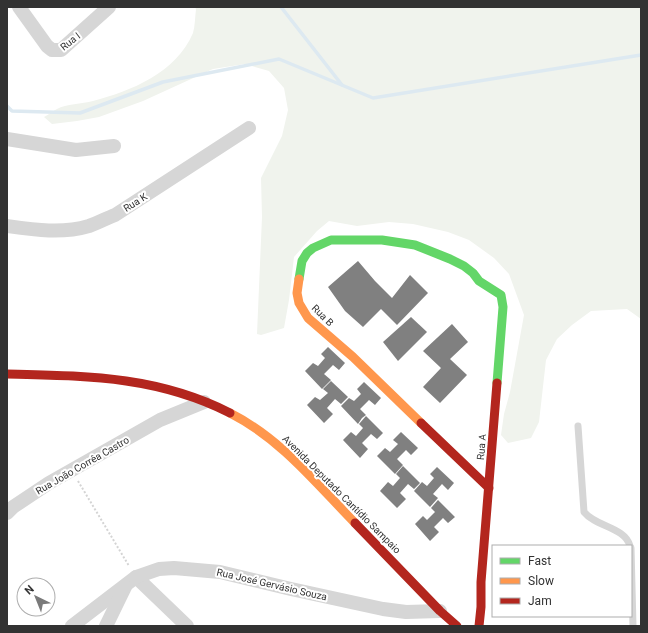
<svg xmlns="http://www.w3.org/2000/svg" width="648" height="633" viewBox="0 0 648 633" font-family="Roboto,sans-serif">
<rect width="100%" height="100%" fill="#fff"/>
<path fill="#f0f3ed" d="M195 7H641V319L627 309 591 311 572 325 557 339 546 360 539 422 531 438 508 443 501 435 504 414 510 392 524 315 509 274 494 258 469 240 448 232 413 224 389 222 357 226 329 221 317 231 294 257 289 300 284 328 261 335 257 334 262 217 261 178 282 136 288 110 284 88 269 71 245 64 213 69 143 101 99 117 77 121 52 124 44 117C48 115 53 111 57 109 66 104 82 104 93 101 131 91 176 73 193 33 195 26 195 17 196 9Z"/>
<g fill="none" stroke-linecap="round" stroke-linejoin="round">
<g stroke="#dde9f1" stroke-width="3.5">
<polyline points="281,7 342,85"/>
<polyline points="7,106 12,111 80,113 163,82 279,59 373,98 641,55"/>
</g>
</g>
<g fill="#808080">
<polygon points="358,261 375,281 392,298 410,275 428,293 397,325 381,309 363,327 345,311 328,287"/>
<polygon points="411,317 427,332 398,361 383,342"/>
<polygon points="452,324 468,342 450,359 467,375 440,403 423,387 441,368 423,351"/>
<polygon points="328,347 345,363 339,370 333,365 324,374 331,380 322,389 305,371 313,363 318,366 325,358 321,354"/>
<polygon points="331,381 348,397 341,404 335,399 327,408 333,414 324,423 307,405 315,397 320,400 328,393 323,389"/>
<polygon points="364,382 381,398 375,405 369,400 360,409 366,415 362,418 358,424 341,406 349,398 354,401 361,394 357,389"/>
<polygon points="366,416 383,433 377,439 371,434 362,443 368,449 360,458 343,440 351,432 356,436 363,428 359,424"/>
<polygon points="401,432 418,448 411,455 406,450 397,459 403,465 395,474 377,456 385,448 390,452 398,444 393,440"/>
<polygon points="403,466 420,483 414,489 408,484 400,493 406,499 397,508 380,491 388,482 393,486 400,478 396,474"/>
<polygon points="437,467 454,483 448,490 442,484 433,494 438,498 430,507 414,491 422,482 427,486 434,478 430,474"/>
<polygon points="438,500 455,517 448,523 443,518 434,527 439,532 430,541 415,524 423,516 427,520 435,512 431,508"/>
</g>
<g fill="none" stroke-linecap="round" stroke-linejoin="round">
<polyline stroke="#d4d4d4" stroke-width="2" stroke-dasharray="2 2" stroke-linecap="butt" points="78,481 129,566"/>
<g stroke="#d6d6d6" stroke-width="7">
<path d="M578 426 584 512C596 527 625 527 630 546"/>
<polyline points="631,548 633,626"/>
</g>
<g stroke="#d6d6d6" stroke-width="14">
<polyline points="19,7 47,46 52,50 61,50 109,7"/>
<polyline points="7,139 76,150 114,146"/>
<path d="M7 226C35 230 62 234 89 226 98 223 107 218 115 215L249 128"/>
<polyline points="7,513 13,507 49,483 160,420 204,402"/>
<polyline points="136,577 187,626"/>
<polyline points="72,626 136,577 159,569 174,568 220,572 291,589 383,609 406,612 440,611"/>
<polyline points="106,626 125,587"/>
</g>
<polyline stroke="#63d668" stroke-width="9" points="299,279 302,261 307,253 313,248 331,240 382,240 415,245 450,259 464,266 473,273 479,281 501,295 503,307 497,383"/>
<g stroke="#ff974d" stroke-width="9">
<polyline points="299,279 297,293 299,303 308,318 353,357 421,423"/>
<path d="M230 413C281 439 315 482 355 523"/>
</g>
<g stroke="#b3261e" stroke-width="9">
<path d="M7 374C87 376 157 376 230 413"/>
<polyline points="421,423 489,488"/>
<polyline points="355,523 440,611 457,626"/>
<polyline points="479,626 481,607 481,582 497,383"/>
</g>
</g>
<g text-anchor="middle" stroke-width="4" stroke-linejoin="round" paint-order="stroke">
<g font-size="10" fill="#323232" stroke="#fff">
<text transform="translate(70 41) rotate(-38)" y="4">Rua I</text>
<text transform="translate(135 202) rotate(-32)" y="4">Rua K</text>
<text transform="translate(323 315) rotate(45)" y="4">Rua B</text>
<text transform="translate(481 447) rotate(-85)" y="4">Rua A</text>
<text transform="translate(82 465) rotate(-30)" y="4">Rua João Corrêa Castro</text>
<text transform="translate(342 494) rotate(45)" y="4">Avenida Deputado Cantídio Sampaio</text>
<text transform="translate(272 584) rotate(13)" y="4">Rua José Gervásio Souza</text>
</g>
</g>
<rect width="648" height="633" fill="none" stroke="#323232" stroke-width="16"/>
<rect x="492" y="545" width="140" height="72" fill="#ffffff" stroke="#adadad"/>
<rect x="500" y="558" width="20" height="6" fill="#63d668" stroke="#adadad"/>
<text x="528" y="565" font-size="12" fill="#323232">Fast</text>
<rect x="500" y="578" width="20" height="6" fill="#ff974d" stroke="#adadad"/>
<text x="528" y="585" font-size="12" fill="#323232">Slow</text>
<rect x="500" y="598" width="20" height="6" fill="#b3261e" stroke="#adadad"/>
<text x="528" y="605" font-size="12" fill="#323232">Jam</text>
<g transform="translate(36 597) rotate(317)"><circle r="19" fill="#ffffff" stroke="#adadad"/>
<path d="M0-3L7 15L0 10L-7 15Z" fill="#7a7a7a"/>
<text y="-6" font-size="11" font-weight="bold" text-anchor="middle" fill="#323232">N</text>
</g>
</svg>
